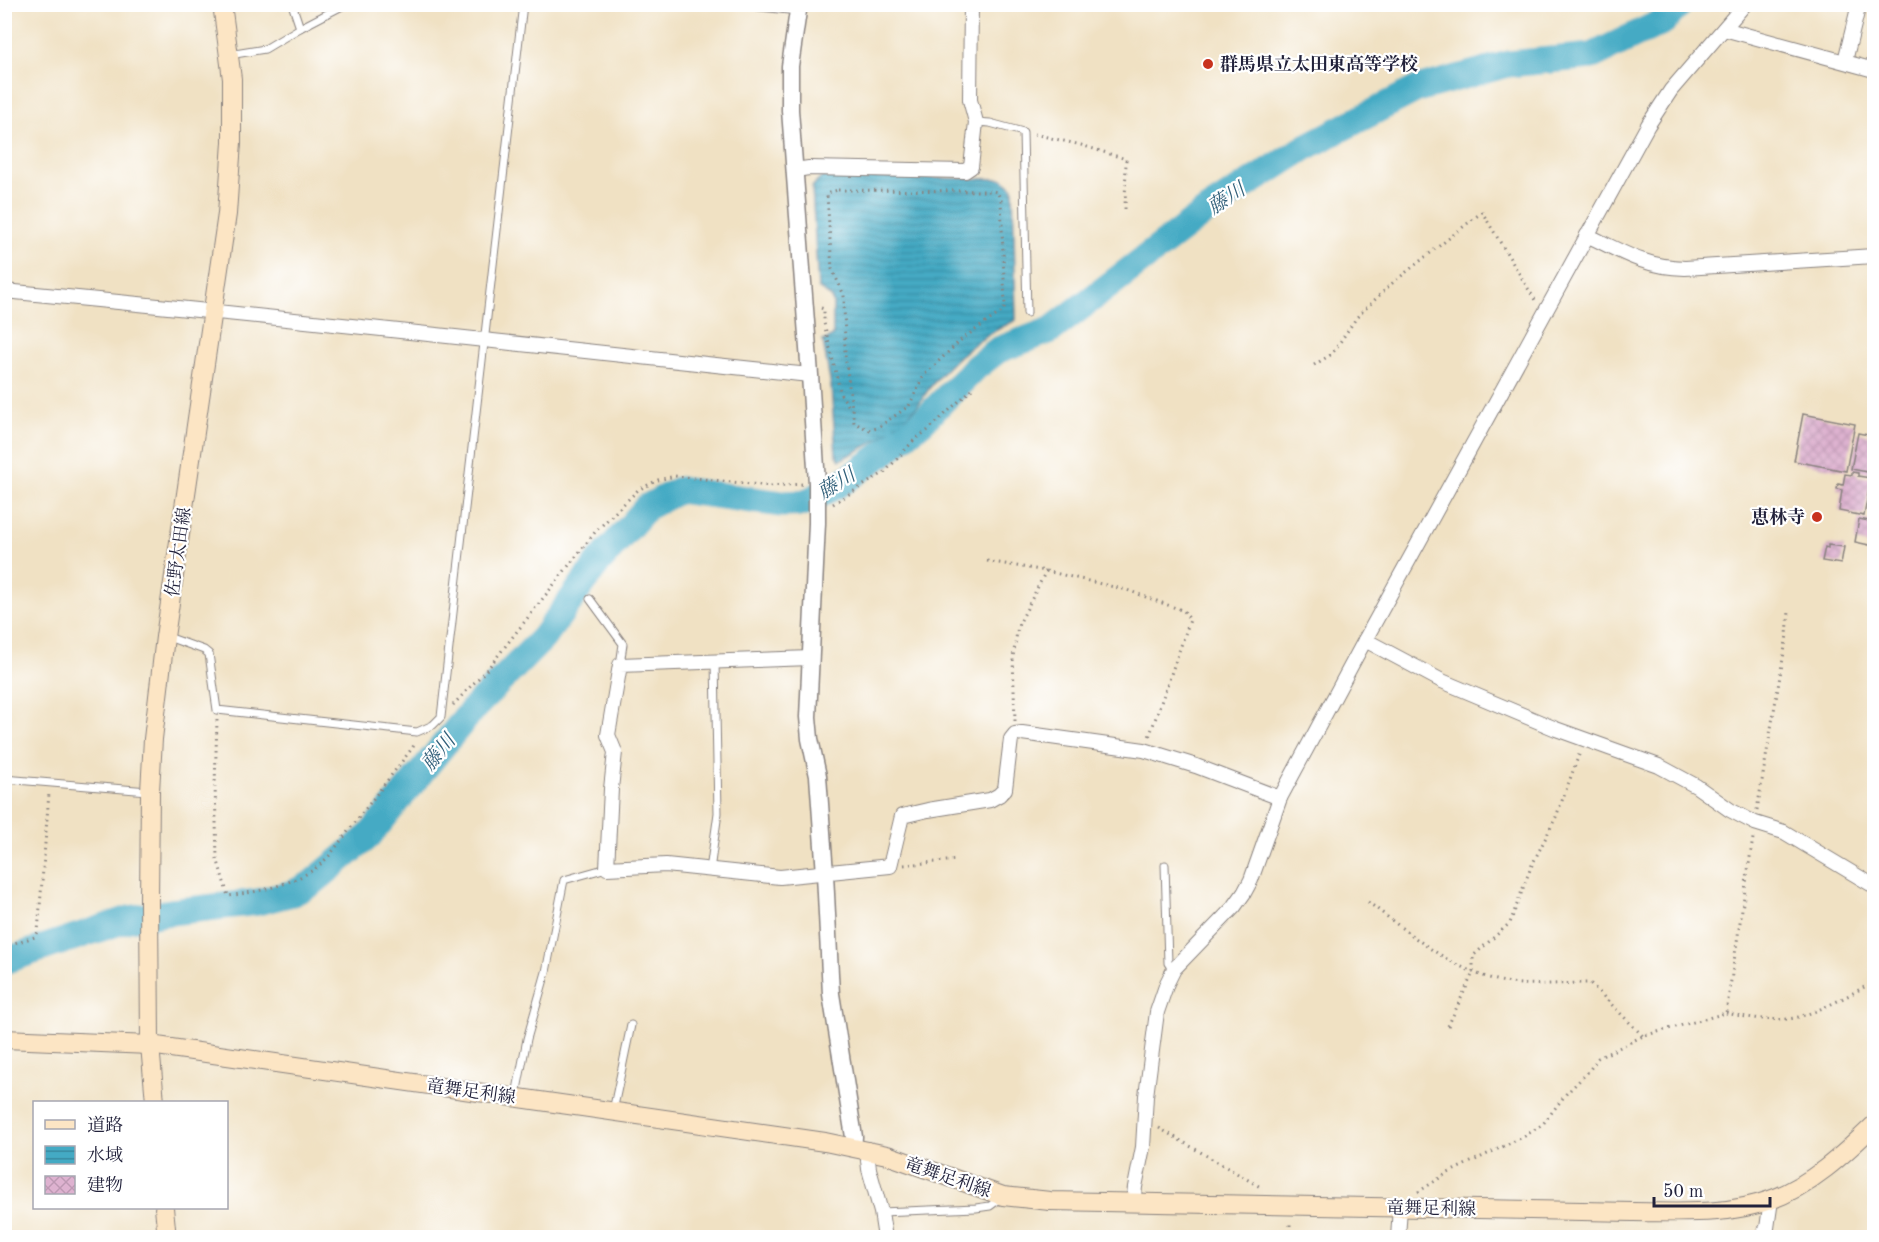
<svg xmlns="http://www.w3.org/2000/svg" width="1879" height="1242" viewBox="0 0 1879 1242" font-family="'Old Standard TT','Noto Serif JP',serif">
<defs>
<pattern id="water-rules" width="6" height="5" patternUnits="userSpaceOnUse" patternTransform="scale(1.5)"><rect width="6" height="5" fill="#44aac4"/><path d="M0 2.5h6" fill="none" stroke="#388aa0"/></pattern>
<pattern id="building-cross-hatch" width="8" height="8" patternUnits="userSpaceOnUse" patternTransform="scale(1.5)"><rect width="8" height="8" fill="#deb2d0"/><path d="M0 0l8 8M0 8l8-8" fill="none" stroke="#be99b4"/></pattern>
</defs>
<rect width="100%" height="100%" fill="#fff"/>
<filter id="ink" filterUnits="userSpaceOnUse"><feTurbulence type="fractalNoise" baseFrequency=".0167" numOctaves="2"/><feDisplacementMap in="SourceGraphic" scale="12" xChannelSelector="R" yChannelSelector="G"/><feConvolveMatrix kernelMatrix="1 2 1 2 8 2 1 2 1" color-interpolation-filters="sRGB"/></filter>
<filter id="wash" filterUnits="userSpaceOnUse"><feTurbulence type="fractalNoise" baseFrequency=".008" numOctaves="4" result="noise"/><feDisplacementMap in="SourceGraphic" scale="24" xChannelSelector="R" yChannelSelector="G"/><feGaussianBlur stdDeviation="1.35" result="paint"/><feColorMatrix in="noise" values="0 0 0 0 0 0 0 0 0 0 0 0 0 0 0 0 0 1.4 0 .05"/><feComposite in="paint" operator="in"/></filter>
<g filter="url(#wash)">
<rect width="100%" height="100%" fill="#f0e1c3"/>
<path fill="url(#water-rules)" stroke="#336680" stroke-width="1.5" d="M822 177 1003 179 1013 188 1016 320C982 336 956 355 932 385 925 393 921 403 913 411 893 433 866 447 840 460L836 454 831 386 823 341 833 336V302L830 296 818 288 812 187Z"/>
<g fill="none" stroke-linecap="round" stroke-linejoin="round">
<g stroke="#44aac4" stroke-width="4.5">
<polyline points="891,424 899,440"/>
<polyline points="843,472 843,482"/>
</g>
<polyline stroke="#44aac4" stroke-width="27" points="4,961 129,919 171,912 258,902 293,893 311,884 369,836 473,709 543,638 598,563 647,507 679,490 782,504 805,503 843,482 885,452 922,422 976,367 998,350 1051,330 1209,209 1306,147 1417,89 1508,64 1592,56 1664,21 1680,4"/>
</g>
<g id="blocks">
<g fill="url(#building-cross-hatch)">
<polygon points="1803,414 1855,424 1846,471 1794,461"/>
<polygon points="1858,433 1874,436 1873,473 1851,469"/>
<polygon points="1852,472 1858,473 1858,476 1871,478 1864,516 1839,511 1842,490 1837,489 1838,484 1843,485 1845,474 1852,475"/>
<polygon points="1859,519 1874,522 1874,546 1855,542"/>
<polygon points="1828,545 1844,547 1841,564 1822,561 1825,547 1828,548"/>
</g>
</g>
</g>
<g filter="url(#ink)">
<use href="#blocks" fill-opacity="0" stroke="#89827f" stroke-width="1.5"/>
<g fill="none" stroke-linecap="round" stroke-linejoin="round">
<g stroke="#89827f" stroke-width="9">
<g id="service">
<polyline points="292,4 300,28"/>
<polyline points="732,4 798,11"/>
<polyline points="229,55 265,49 300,28 346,4"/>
<polyline points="976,122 990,123 1023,132 1027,313"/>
<polyline points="590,599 623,644 620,665"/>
<polyline points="168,637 204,650 209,654 217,710 417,732 433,725 441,717 523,4"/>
<polyline points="4,779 148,791"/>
<polyline points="1165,865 1168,963 1173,971"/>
<polyline points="710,870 718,813 715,662"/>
<polyline points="516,1095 527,1039 546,972 564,880 607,868"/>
<polyline points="613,1111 631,1025"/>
<polyline points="881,1212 976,1208 990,1206 1001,1198"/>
</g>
</g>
<g stroke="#89827f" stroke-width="16">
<g id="minor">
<polyline points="1724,29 1874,70"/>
<polyline points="1845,61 1859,4"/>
<polyline points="795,170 809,168 965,171 971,167 976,122 970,100 971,4"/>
<path d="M1587 235C1622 252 1645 267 1685 268L1874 256"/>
<path d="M4 291C274 316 542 347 810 375"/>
<polyline points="1365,640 1442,681 1556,729 1659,766 1696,786 1730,810 1755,823 1784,832 1874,886"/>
<polyline points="811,658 620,665 608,735 615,752 611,789 607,868 666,865 780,877 890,866 902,816 928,810 990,800 999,795 1005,789 1011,739 1015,734 1022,733 1144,750 1196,766 1280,798"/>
<polyline points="867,1151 869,1169 881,1212 885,1238"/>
<polyline points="1133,1203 1135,1187 1143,1147 1146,1096 1157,1012 1167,983 1174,969 1234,907 1244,893 1251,880 1280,798 1365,640 1648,125 1671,90 1745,4"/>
<polyline points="1398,1238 1400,1207"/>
<polyline points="1760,1238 1767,1228 1771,1200"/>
</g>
</g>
<g stroke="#89827f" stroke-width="19">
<polyline id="tertiary" points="799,4 790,66 790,110 810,375 817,483 817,523 808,717 810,739 818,776 825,874 831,994 854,1137 853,1147"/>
</g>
<g stroke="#89827f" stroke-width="20">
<g id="secondary">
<path d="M4 1039 150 1045 825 1142 887 1155 1003 1196 1050 1201 1633 1212C1679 1212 1726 1216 1770 1200 1810 1186 1844 1154 1874 1125"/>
<polyline points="155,1102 150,1045 149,902 150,791 153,739 165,637 227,214 232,142 232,79 222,4"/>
<polyline points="164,1208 167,1238"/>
</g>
</g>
<g stroke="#89827f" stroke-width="3" stroke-dasharray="1.5 4.5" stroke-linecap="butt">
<polyline points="1034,134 1081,145 1126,159 1125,210"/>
<polygon points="838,190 993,191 997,192 1001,200 1005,306 1003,311 962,339 924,375 909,406 877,428 870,430 854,423 845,355 844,295 832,269 827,195 830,192"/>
<polyline points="821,308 824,309 824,323 841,395 851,409"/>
<polyline points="1314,365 1332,354 1357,317 1390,285 1482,212 1535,300"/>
<polyline points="833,504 885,472 915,439 927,431 972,389"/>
<polyline points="987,561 1046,571 1127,590 1184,611 1190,620 1149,737"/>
<polyline points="453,705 489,667 596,531 638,490 658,480 675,476 770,486 803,484"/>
<path d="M217 720 215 785 217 858 228 896C257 892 287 886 313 870 319 866 325 860 330 855L413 747 415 742"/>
<polyline points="1015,721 1013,657 1018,626 1046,571"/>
<polyline points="1757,810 1787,635 1789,611"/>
<polyline points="904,865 957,860"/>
<path d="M1368 902C1413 936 1462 980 1521 984 1544 985 1567 983 1590 983L1643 1036"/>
<polyline points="4,946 35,937 38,932 49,793"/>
<path d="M1726 1013C1745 1017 1767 1021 1787 1019 1812 1017 1852 993 1874 982"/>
<polyline points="1448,1026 1473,973 1473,956 1510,923 1531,867 1556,817 1580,752"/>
<polyline points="1159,1128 1262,1188"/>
<polyline points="1418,1192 1446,1174 1525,1136 1543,1124 1566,1094 1588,1072 1598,1058 1643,1036 1726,1013 1753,838"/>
<polyline points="1290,1238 1290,1221"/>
</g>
<use href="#service" stroke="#fff" stroke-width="7"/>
<use href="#minor" stroke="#fff" stroke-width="14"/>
<use href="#tertiary" stroke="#fff" stroke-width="16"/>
<use href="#secondary" stroke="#fce5c4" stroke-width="18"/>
</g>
</g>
<g fill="#c8321e" stroke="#fff" stroke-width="2">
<circle cx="1208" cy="64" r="6"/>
<circle cx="1817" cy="517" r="6"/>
</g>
<g text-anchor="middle" stroke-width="4.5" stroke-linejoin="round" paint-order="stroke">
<g font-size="18" font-weight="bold" fill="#22223b" stroke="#fff" text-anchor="start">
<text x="1220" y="70">群馬県立太田東高等学校</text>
<text x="1805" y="523" text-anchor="end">恵林寺</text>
</g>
<g font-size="18" fill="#22223b" stroke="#fff">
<text transform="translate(178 552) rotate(-82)" y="6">佐野太田線</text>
<text transform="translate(471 1091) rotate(8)" y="6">竜舞足利線</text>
<text transform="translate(948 1177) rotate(19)" y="6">竜舞足利線</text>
<text transform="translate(1431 1208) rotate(1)" y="6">竜舞足利線</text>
</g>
<g font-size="20" font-style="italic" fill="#315f79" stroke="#fff">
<text transform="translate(1226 198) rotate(-33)" y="7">藤川</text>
<text transform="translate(836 483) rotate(-32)" y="7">藤川</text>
<text transform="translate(438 752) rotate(-51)" y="7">藤川</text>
</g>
</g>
<rect width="1879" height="1242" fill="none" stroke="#fff" stroke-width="24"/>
<rect x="33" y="1101" width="195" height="108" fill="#ffffff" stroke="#a7a7b1" stroke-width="1.5"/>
<rect x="45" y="1120" width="30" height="9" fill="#fce5c4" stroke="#a7a7b1" stroke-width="1.5"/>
<text x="87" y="1131" font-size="18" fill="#22223b">道路</text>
<rect x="45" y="1146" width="30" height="18" fill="url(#water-rules)" stroke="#a7a7b1" stroke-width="1.5"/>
<text x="87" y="1161" font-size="18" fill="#22223b">水域</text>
<rect x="45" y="1176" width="30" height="18" fill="url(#building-cross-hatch)" stroke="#a7a7b1" stroke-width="1.5"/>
<text x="87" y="1191" font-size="18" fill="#22223b">建物</text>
<path d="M1654 1197v9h116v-9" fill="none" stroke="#22223b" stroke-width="3"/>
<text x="1663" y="1197" font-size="18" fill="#22223b" stroke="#ffffff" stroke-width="4.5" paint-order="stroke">50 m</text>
</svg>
